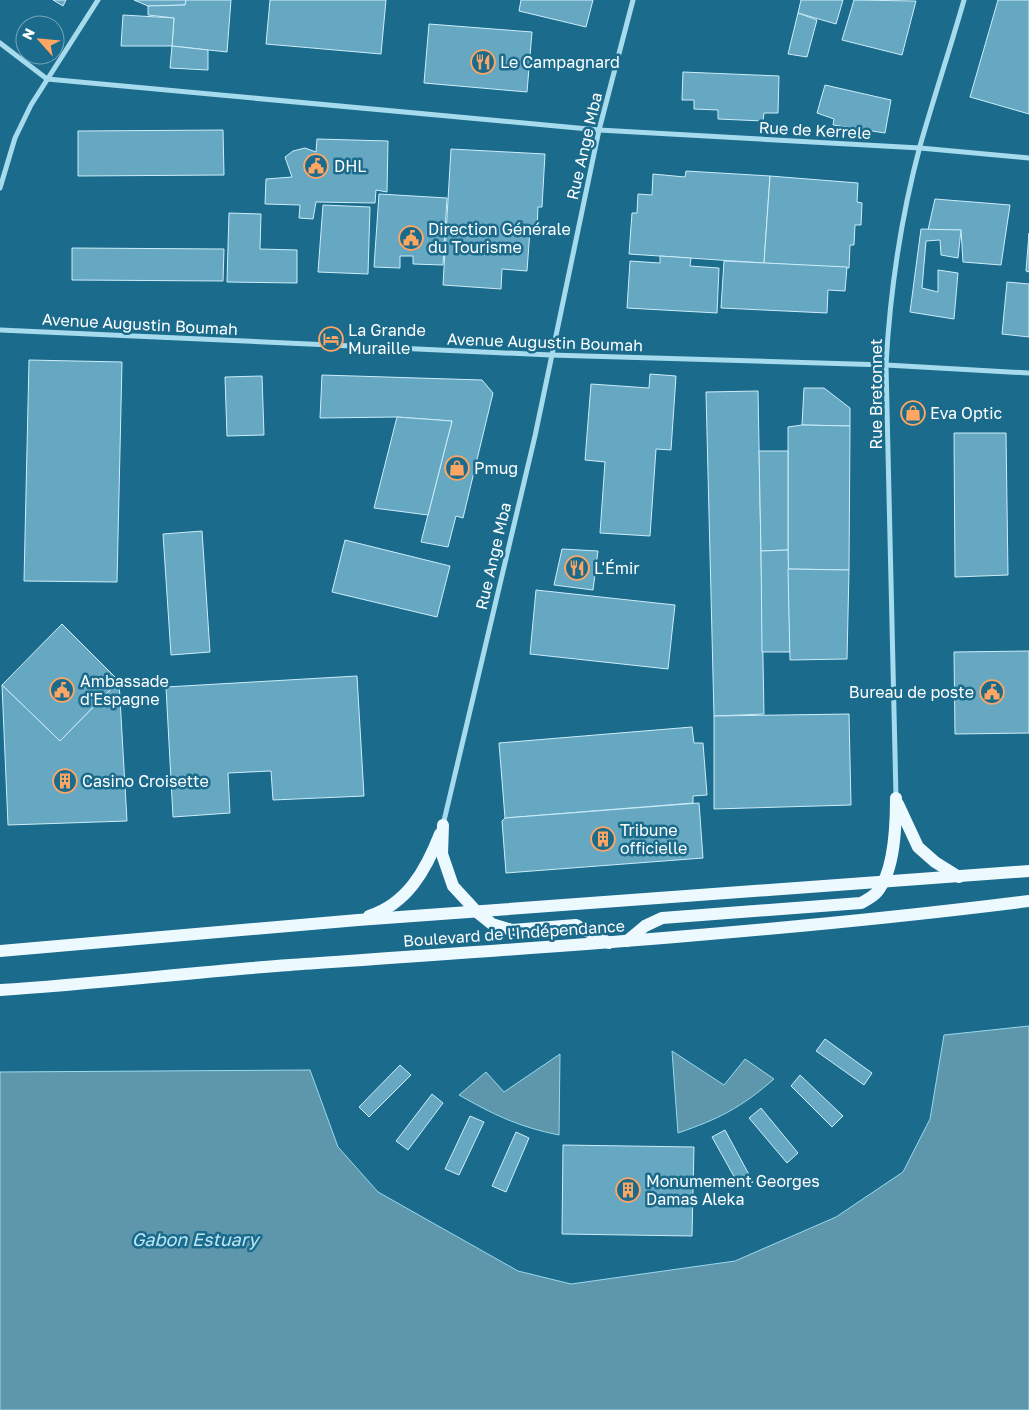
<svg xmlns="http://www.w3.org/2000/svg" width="1029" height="1410" viewBox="0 0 1029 1410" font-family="'Golos Text',sans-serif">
<rect width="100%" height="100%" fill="#1b6b8c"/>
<g fill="#5e96ab" stroke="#99d9ef">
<polygon points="1029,1026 1029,1410 0,1410 0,1072 310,1070 338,1147 378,1192 518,1271 571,1284 735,1261 836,1217 903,1172 930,1119 944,1035"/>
<path d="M672 1051 724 1085 745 1059 774 1079C742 1107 719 1119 678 1133Z"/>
<path d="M560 1054 559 1135C519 1127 494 1115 459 1095L486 1072 504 1092Z"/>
</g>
<g fill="#66a8c2" stroke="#ccedfa">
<polygon points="53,0 66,0 63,6"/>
<polygon points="134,0 186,0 185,5 148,6"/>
<polygon points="186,0 231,0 227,52 172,46 174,18 148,15 148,6 185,5"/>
<polygon points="270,0 386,0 381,54 266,44"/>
<polygon points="521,0 593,0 586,27 519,11"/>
<polygon points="801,0 843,0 836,24 798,13"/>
<polygon points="854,0 916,1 902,55 842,40"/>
<polygon points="998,0 1029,0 1029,114 970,97"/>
<polygon points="798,13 817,20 807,57 788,54"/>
<polygon points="123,15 174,18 172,46 121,46"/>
<polygon points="429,24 532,32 527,92 424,83"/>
<polygon points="172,46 208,50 208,70 170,68"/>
<polygon points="683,72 779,76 778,113 764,113 763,121 718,119 718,110 694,109 694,100 682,100"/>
<polygon points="825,85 891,100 885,133 833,125 834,119 817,113"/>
<polygon points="223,130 224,175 78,176 78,131"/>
<polygon points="317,139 388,141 387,192 376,190 375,203 316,202 313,219 299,218 300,205 265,204 266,179 292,177 285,157 293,151 305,148 316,152"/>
<polygon points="451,149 545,154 542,207 538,207 537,231 530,230 527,271 502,269 501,289 443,285"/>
<polygon points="686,171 770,176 764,263 629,254 632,213 637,213 638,194 652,195 653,174 685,177"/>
<polygon points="770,176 858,183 857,202 862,203 861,225 855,225 854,245 850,245 849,268 764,263"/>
<polygon points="379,194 447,198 443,265 413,264 413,256 400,256 400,268 374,267"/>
<polygon points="935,199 1010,205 1001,265 963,262 961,230 928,230"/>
<polygon points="323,205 370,207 368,274 318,272"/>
<polygon points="229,213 261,214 260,249 297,250 297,283 227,282"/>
<polygon points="921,229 961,230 958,258 941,255 940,240 926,241 922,288 938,292 938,270 958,273 954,319 910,312"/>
<polygon points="1029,233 1029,272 1026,271"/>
<polygon points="72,248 224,249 223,281 72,280"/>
<polygon points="660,256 691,258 690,266 719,268 717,313 627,308 630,261 660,263"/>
<polygon points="724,261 847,267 845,291 828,290 827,313 721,308"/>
<polygon points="1007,282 1029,284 1029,337 1002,334"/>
<polygon points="29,360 122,362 117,582 24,581"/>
<polygon points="650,374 676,376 671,450 656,449 650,536 600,533 605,462 585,460 591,384 649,388"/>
<polygon points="322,375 482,380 493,393 463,518 456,516 448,547 421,542 452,421 397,417 320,418"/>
<polygon points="262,376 264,435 227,436 225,377"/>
<polygon points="804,388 824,388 850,408 850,426 802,425"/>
<polygon points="758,391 764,714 714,716 706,392"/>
<polygon points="397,417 452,421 428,515 374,508"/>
<polygon points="802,425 850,426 849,570 788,569 788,427"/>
<polygon points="954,433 1006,433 1008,575 955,577"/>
<polygon points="759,451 788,451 788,550 761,551"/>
<polygon points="202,531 210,652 171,655 163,534"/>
<polygon points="345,540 450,566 437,617 332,592"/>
<polygon points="562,549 598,551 593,590 554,585"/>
<polygon points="788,550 790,652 762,652 761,551"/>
<polygon points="788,569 849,570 847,659 790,660"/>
<polygon points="536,590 675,605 668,669 530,654"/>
<polygon points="62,624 119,681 60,741 2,685"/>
<polygon points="1029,651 1029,733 955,734 954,652"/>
<polygon points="357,676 364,796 273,800 271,771 228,773 230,813 173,817 166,687"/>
<polygon points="119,681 127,821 8,825 2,685 60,741"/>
<polygon points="849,714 851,805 714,809 714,716"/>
<polygon points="692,727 694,743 703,743 707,795 693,796 693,803 505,818 499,743"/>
<polygon points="699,803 703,858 506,873 502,821 505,818"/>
<polygon points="825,1039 872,1073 864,1085 816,1051"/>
<polygon points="400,1065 411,1075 369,1117 359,1107"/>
<polygon points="800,1075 843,1116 832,1127 791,1086"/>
<polygon points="432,1094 443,1103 408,1150 396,1141"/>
<polygon points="761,1108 798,1153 787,1163 749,1118"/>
<polygon points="470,1116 484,1122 459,1175 445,1169"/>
<polygon points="725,1130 753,1182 741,1189 712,1137"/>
<polygon points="516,1132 529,1138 506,1192 492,1186"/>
<polygon points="563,1145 694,1147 692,1236 562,1234"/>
</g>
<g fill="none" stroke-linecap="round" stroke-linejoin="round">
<g stroke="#a6daed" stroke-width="5">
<polyline points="0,43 47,79"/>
<polyline points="47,79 599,130 920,148 1029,158"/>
<polyline points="0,188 15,138 31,105 98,0"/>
<polyline points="0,330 551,355 886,365 1029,373"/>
<path d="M896 797 886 365C890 292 901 217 920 146 934 97 950 49 964 0"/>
<polyline points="443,825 535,436 599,130 633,0"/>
</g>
<g stroke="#ecf9ff" stroke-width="12">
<polyline points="898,804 918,847 935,862 959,877"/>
<polyline points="443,825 442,854 453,886 477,912 492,924 512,930 576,925 609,943"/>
<path d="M369 916C407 904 426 870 440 834"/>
<path d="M627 941 645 926 662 918 861 903C866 900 873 897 877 892 895 871 896 825 896 798"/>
<polyline points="0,951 358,920 1029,871"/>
<path d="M0 990C97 984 193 972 290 965 536 948 783 932 1029 901"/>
</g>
</g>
<defs>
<g id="restaurant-ring" transform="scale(1.25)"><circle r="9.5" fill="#1b6b8c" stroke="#ffa663" stroke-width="1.5"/><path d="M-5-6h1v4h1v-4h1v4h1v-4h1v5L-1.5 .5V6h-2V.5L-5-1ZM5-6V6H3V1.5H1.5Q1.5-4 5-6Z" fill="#ffa663"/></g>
<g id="civic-ring" transform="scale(1.25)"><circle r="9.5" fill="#1b6b8c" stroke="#ffa663" stroke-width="1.5"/><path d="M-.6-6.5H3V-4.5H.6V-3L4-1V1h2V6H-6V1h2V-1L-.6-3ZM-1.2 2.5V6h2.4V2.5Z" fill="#ffa663"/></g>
<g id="hotel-ring" transform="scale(1.25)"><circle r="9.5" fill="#1b6b8c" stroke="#ffa663" stroke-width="1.5"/><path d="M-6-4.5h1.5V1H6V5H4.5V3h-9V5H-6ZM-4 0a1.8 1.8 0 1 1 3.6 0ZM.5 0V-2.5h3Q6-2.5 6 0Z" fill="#ffa663"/></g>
<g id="shop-ring" transform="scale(1.25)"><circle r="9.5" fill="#1b6b8c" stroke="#ffa663" stroke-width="1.5"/><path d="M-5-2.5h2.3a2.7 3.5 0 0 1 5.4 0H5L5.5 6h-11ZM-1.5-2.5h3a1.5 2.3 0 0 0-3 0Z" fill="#ffa663"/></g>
<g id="building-ring" transform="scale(1.25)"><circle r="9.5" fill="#1b6b8c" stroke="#ffa663" stroke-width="1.5"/><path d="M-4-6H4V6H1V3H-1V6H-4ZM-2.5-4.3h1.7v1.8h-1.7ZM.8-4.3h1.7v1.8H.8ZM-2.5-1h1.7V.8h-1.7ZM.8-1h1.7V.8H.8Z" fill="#ffa663"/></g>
</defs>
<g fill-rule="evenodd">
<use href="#restaurant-ring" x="483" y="62"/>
<use href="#civic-ring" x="316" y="166"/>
<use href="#civic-ring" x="411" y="238"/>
<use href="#hotel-ring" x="331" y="339"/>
<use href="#shop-ring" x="913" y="413"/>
<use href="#shop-ring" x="457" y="468"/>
<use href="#restaurant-ring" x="577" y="568"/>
<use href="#civic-ring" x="62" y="690"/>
<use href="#civic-ring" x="992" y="692"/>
<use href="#building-ring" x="65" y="781"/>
<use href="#building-ring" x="603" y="839"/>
<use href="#building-ring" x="628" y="1190"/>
</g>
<g text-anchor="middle" stroke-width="5" stroke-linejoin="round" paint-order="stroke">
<g font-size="16" fill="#fff" stroke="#1b6b8c" text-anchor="start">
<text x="500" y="68">Le Campagnard</text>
<text x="334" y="172">DHL</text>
<text x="428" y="235">Direction Générale<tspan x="428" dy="18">du Tourisme</tspan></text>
<text x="348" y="336">La Grande<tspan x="348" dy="18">Muraille</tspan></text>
<text x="930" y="419">Eva Optic</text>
<text x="474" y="474">Pmug</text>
<text x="594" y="574">L'Émir</text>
<text x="80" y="687">Ambassade<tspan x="80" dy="18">d'Espagne</tspan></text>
<text x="974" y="698" text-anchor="end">Bureau de poste</text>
<text x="82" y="787">Casino Croisette</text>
<text x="620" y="836">Tribune<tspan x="620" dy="18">officielle</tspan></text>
<text x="646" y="1187">Monumement Georges<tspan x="646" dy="18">Damas Aleka</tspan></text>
</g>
<g font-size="16" fill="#fff" stroke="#1b6b8c">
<text transform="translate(815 130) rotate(3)" y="6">Rue de Kerrele</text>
<text transform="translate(584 146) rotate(-77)" y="6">Rue Ange Mba</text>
<text transform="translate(140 324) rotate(3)" y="6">Avenue Augustin Boumah</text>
<text transform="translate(545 342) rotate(2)" y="6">Avenue Augustin Boumah</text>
<text transform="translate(876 394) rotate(-90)" y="6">Rue Bretonnet</text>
<text transform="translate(493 556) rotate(-77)" y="6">Rue Ange Mba</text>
<text transform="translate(514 933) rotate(-4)" y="6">Boulevard de l'Indépendance</text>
</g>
<g font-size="18" font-style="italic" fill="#bee7f6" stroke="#1b6b8c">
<text x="195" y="1246">Gabon Estuary</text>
</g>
</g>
<g transform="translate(40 40) rotate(297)"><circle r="24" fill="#1b6b8c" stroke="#76a6ba"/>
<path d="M0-4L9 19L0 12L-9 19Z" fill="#ffa663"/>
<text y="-8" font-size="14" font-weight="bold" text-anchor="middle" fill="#ffffff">N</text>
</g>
</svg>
